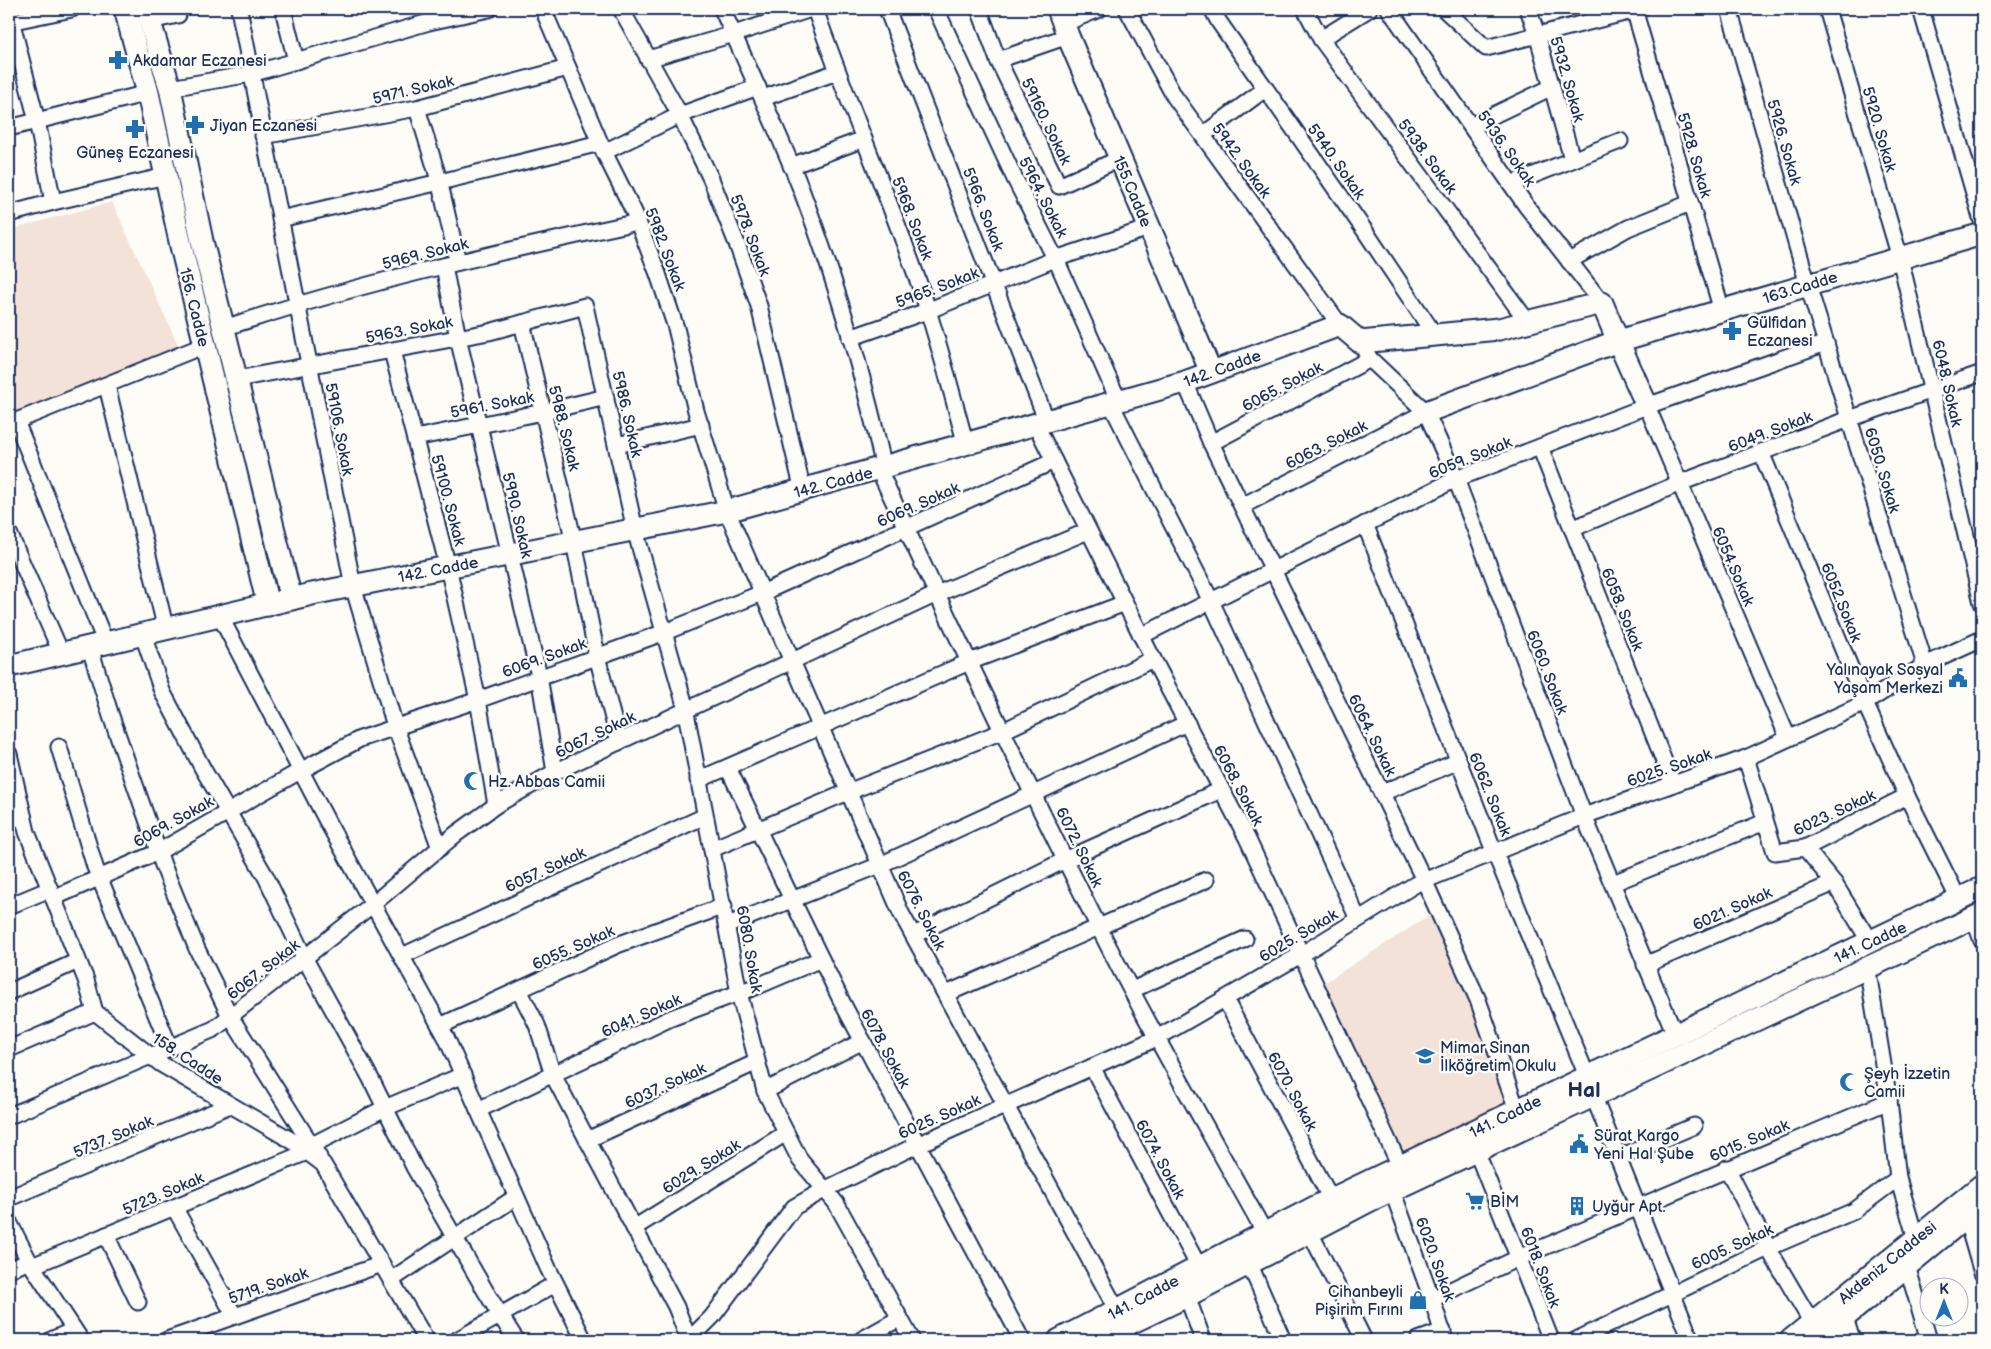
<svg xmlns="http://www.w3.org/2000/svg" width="1991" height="1349" viewBox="0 0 1991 1349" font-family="'Balsamiq Sans',sans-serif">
<rect width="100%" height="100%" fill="#fdfcf7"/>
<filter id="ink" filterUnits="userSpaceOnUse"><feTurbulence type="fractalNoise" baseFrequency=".02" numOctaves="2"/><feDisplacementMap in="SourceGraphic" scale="10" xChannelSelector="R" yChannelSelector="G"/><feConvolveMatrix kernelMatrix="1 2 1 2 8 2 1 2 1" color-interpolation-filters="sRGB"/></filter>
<g filter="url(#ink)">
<g fill="#f2e2d7">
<polygon points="112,202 180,349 9,420 9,230"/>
<polygon points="1432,914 1472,1006 1509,1106 1405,1155 1324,983"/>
</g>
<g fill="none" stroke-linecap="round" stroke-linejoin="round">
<g stroke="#1b2f5e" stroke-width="19">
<g id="street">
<polyline points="239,9 353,586 395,726 440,848"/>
<polyline points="283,9 296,61"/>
<polyline points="543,9 604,152 634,212 658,274 676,328 696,411 727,511 901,913 1117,1310"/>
<polyline points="621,9 680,115 711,179 737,244 759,306 803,491"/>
<path d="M722 9C749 69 777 128 801 189 836 280 863 374 884 468"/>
<path d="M815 9C848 104 889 197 922 292 939 342 952 394 966 445"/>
<polyline points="887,9 1047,422"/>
<polyline points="936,9 1014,177 1059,266 1119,402"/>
<polyline points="979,9 998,60 1059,186 1119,159"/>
<polyline points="1127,9 1174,96 1340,325"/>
<polyline points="1212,9 1219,22 1365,231 1434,334"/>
<polyline points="1305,9 1321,39 1527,321"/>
<polyline points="1389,9 1527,207 1602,303"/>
<polyline points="1444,9 1486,48 1640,9"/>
<polyline points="1528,9 1537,34 1572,159"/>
<polyline points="1634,9 1722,311"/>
<polyline points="1729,9 1808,285 1925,665"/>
<polyline points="1827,9 1900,258 1982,603"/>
<polyline points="1921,9 1982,221"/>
<polyline points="9,12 37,121 53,202"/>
<polyline points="150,21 178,15"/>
<polyline points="9,22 72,9"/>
<polyline points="1063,24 1099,9"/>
<polyline points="1321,39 1369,9"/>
<polyline points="648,59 734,34 811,9"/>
<polyline points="998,60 1068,36"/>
<polyline points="170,88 251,74 429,22 489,9"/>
<polyline points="763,98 837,72"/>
<polyline points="417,108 439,180 458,262"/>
<polyline points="1471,126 1552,87"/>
<polyline points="9,128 148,93"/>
<polyline points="1203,135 1265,89"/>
<polyline points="263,136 417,108 568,68"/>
<polyline points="604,152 680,115 758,87"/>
<polyline points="791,166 864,139"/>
<polyline points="1511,184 1620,141"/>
<polyline points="9,214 53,202 166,176"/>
<polyline points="280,219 440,182 600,143"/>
<polyline points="1569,261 1628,228 1690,203"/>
<polyline points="444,266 458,338 539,676 555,772"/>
<polyline points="522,323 574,542 597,656 619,742"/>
<path d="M224 328C359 283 498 252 638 222"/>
<polyline points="850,338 927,311 1055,259 1149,228"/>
<polyline points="1360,342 1370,359 1426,412 1456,479 1584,816 1675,1034"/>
<polyline points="392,351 448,567 478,700 496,805"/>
<polyline points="237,379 489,332 585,306 635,530 684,702 739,993 765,1091 800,1160 836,1203 912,1340"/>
<polyline points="1185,382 1211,443 1424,880 1478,1000 1517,1110"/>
<polyline points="107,386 166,630"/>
<polyline points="1111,404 1211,601 1358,919"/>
<polyline points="1647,406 1788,738"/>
<polyline points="16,421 106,644"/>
<polyline points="9,424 205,345"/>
<polyline points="1036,425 1153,659 1247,838 1400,1166"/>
<polyline points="415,438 543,412 606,397"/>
<polyline points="1211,443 1370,359"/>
<polyline points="617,445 701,425"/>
<polyline points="1540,447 1673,784"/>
<polyline points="1761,452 1865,703 1907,796 1959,900"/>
<path d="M879 470C956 636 1035 802 1118 965 1165 1056 1216 1144 1265 1233"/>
<polyline points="1242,506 1426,412"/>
<polyline points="1365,524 1490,841 1587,1076"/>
<polyline points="1572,529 1680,483 1849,419 1982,373"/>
<polyline points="9,533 62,655"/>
<polyline points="220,616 327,821 446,1037 548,1268 584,1340"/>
<polyline points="143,635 162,691 203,769 266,877 305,959 371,1079 414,1167 486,1292 516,1340"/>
<polyline points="1141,636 1456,479 1647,406 1826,343"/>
<polyline points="90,648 111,716 163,865 197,949 230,1016 319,1157"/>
<polyline points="59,747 95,867 170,1048"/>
<polyline points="9,754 27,832 86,980 95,1012 161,1064 294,1142 323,1164 426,1340"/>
<polyline points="1746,758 1775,852 1805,848 1907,796"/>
<polyline points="728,768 843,1004 1022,1340"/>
<polyline points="698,780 969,662 1125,603"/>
<polyline points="1382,793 1459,761"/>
<polyline points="9,821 23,815"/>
<polyline points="1805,848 1834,883 1870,942"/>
<polyline points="712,849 848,792 1003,731 1153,659"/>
<polyline points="1613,883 1765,822"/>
<polyline points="53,898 158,852 300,771 360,739 478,700 665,632 762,593 1054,461"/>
<polyline points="9,906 50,889"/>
<polyline points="1974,918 1982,941"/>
<polyline points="728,925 880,865 1187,723"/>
<polyline points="914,935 1067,859 1221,790"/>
<polyline points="402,956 705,816"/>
<polyline points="1645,965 1834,883"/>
<polyline points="1867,966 1889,1101 1898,1178 1916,1239"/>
<polyline points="519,990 537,1025 553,1075 676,1307 689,1340"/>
<polyline points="1132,990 1245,939"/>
<polyline points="9,992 78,961"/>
<polyline points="946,994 1206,880"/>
<polyline points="1225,999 1331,1199"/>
<polyline points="440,1026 617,945 724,906"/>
<polyline points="9,1049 95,1012"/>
<polyline points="1092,1067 1199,1267"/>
<polyline points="765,1091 863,1041"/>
<polyline points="1593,1095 1691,1340"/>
<polyline points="478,1110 671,1018 760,985 821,959"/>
<polyline points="9,1116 214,1029 373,904 456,834 496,805 555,772 686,710 937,594 1088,531"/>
<polyline points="587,1140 757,1062"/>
<polyline points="312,1145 385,1108 463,1075"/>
<polyline points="1476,1150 1551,1340"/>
<polyline points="1618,1158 1694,1126"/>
<polyline points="1727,1168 1768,1248 1812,1323"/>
<polyline points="1392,1190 1432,1299 1445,1340"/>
<polyline points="9,1198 230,1105"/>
<polyline points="174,1207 234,1315"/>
<polyline points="1966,1218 1982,1273"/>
<polyline points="9,1222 29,1261 81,1340"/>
<polyline points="634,1228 786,1133"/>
<polyline points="1310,1232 1364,1340"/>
<polyline points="106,1235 138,1302"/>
<polyline points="1249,1263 1283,1340"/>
<polyline points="32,1266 307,1152"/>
<polyline points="1907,1266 1929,1340"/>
<polyline points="9,1270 29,1261"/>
<polyline points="391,1280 516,1197"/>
<polyline points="1187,1296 1203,1340"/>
<polyline points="1432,1299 1518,1258 1889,1101"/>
<polyline points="1845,1318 1852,1340"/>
<polyline points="1123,1326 1129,1340"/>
<polyline points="51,1340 74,1330"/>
<polyline points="167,1340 382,1264"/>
<polyline points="457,1340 555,1284"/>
<polyline points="689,1340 712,1317 794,1207 824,1190 917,1145 1157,1038 1302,954 1416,884 1584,816 1746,758 1865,703 1925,665 1982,639"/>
<polyline points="861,1340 900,1318"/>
<polyline points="1418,1340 1443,1331"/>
<polyline points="1576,1340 1768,1248 1854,1211 1898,1178"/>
</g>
</g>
<g stroke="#1b2f5e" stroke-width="25">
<g id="secondary">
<polyline points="125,9 148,93 181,246 268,605"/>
<polyline points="146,9 170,88 202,241 291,599"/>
<polyline points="1058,9 1068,36 1211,372"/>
<polyline points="1426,412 1618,341 1647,406"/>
<polyline points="9,666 312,594 727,511 1185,382 1340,325 1360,342 1499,329 1602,303 1618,341 1982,234"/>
<polyline points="1059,1340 1315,1207 1982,888"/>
<polyline points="1095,1340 1187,1296 1367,1202 1982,914"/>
<polyline points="1791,1340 1982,1185"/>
<polyline points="1817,1340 1982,1204"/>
</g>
</g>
<use href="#street" stroke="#fdfcf7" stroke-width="15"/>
<use href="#secondary" stroke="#fdfcf7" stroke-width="21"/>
</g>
</g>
<defs>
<g id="pharmacy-bare" transform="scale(1.5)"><path d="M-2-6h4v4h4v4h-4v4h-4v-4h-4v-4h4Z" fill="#1f6fb2" stroke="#fdfcf7" stroke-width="2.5" paint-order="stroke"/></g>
<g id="civic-bare" transform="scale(1.5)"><path d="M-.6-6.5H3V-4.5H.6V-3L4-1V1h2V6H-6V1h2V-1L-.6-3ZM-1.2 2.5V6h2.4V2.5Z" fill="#1f6fb2" stroke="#fdfcf7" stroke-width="2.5" paint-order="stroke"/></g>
<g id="mosque-bare" transform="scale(1.5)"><path d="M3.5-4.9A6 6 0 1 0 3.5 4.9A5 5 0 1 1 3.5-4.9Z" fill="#1f6fb2" stroke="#fdfcf7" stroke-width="2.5" paint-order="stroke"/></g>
<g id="school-bare" transform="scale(1.5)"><path d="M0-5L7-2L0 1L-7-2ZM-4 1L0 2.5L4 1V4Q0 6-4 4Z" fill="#1f6fb2" stroke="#fdfcf7" stroke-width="2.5" paint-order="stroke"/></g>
<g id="supermarket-bare" transform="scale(1.5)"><path d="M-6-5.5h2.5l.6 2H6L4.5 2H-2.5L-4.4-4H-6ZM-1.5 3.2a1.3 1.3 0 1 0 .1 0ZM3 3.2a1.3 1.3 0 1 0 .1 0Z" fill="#1f6fb2" stroke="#fdfcf7" stroke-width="2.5" paint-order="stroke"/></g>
<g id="building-bare" transform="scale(1.5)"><path d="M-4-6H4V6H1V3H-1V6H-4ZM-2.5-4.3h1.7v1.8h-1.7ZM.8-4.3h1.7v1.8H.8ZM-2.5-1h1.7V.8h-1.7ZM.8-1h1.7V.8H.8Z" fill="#1f6fb2" stroke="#fdfcf7" stroke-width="2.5" paint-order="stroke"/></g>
<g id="shop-bare" transform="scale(1.5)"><path d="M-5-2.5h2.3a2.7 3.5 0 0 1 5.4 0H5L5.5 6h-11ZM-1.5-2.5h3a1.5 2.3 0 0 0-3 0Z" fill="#1f6fb2" stroke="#fdfcf7" stroke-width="2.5" paint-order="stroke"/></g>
</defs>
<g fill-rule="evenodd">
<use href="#pharmacy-bare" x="118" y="60"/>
<use href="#pharmacy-bare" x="195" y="125"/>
<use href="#pharmacy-bare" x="135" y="129"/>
<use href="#pharmacy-bare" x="1732" y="331"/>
<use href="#civic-bare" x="1958" y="678"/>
<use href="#mosque-bare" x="473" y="781"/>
<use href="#school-bare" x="1425" y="1056"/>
<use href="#mosque-bare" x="1849" y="1082"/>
<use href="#civic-bare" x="1579" y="1144"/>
<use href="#supermarket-bare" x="1475" y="1201"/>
<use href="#building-bare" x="1577" y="1206"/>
<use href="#shop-bare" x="1418" y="1300"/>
</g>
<g text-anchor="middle" stroke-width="5" stroke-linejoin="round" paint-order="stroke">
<g font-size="16" fill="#1b2f5e" stroke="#fdfcf7" text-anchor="start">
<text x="133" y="66">Akdamar Eczanesi</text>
<text x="210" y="131">Jiyan Eczanesi</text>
<text x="135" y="158" text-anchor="middle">Güneş Eczanesi</text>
<text x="1747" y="328">Gülfidan<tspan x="1747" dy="18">Eczanesi</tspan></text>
<text x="1943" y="675" text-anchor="end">Yalınayak Sosyal<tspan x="1943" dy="18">Yaşam Merkezi</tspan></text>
<text x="488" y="787">Hz. Abbas Camii</text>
<text x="1440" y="1053">Mimar Sinan<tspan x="1440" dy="18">İlköğretim Okulu</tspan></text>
<text x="1864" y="1079">Şeyh İzzetin<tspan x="1864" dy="18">Camii</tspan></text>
<text x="1594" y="1141">Sürat Kargo<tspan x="1594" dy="18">Yeni Hal Şube</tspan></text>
<text x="1490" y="1207">BİM</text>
<text x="1592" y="1212">Uyğur Apt.</text>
<text x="1403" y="1297" text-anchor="end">Cihanbeyli<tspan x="1403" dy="18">Pişirim Fırını</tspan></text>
</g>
<g font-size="16" fill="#1b2f5e" stroke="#fdfcf7">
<text transform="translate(1568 79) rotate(74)" y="6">5932. Sokak</text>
<text transform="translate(413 89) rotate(-13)" y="6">5971. Sokak</text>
<text transform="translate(1047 121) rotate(64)" y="6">59160. Sokak</text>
<text transform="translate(1880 129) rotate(74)" y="6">5920. Sokak</text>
<text transform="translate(1785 142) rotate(74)" y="6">5926. Sokak</text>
<text transform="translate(1507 148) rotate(55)" y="6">5936. Sokak</text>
<text transform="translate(1695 155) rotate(74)" y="6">5928. Sokak</text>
<text transform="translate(1428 156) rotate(54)" y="6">5938. Sokak</text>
<text transform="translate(1242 160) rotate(54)" y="6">5942. Sokak</text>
<text transform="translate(1337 161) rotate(55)" y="6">5940. Sokak</text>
<text transform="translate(1133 191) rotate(67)" y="6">155.Cadde</text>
<text transform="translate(1044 197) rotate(63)" y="6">5964. Sokak</text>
<text transform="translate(984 209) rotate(69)" y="6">5966. Sokak</text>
<text transform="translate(913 218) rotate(69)" y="6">5968. Sokak</text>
<text transform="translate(751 235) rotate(69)" y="6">5978. Sokak</text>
<text transform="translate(666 249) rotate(69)" y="6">5982. Sokak</text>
<text transform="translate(425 253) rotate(-14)" y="6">5969. Sokak</text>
<text transform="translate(937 287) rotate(-21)" y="6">5965. Sokak</text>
<text transform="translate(1800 287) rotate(-17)" y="6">163.Cadde</text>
<text transform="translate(195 307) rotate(76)" y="6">156. Cadde</text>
<text transform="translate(409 329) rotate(-11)" y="6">5963. Sokak</text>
<text transform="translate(1222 368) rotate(-20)" y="6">142. Cadde</text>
<text transform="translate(1948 383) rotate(77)" y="6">6048. Sokak</text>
<text transform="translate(1282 386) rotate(-28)" y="6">6065. Sokak</text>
<text transform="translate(492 404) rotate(-11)" y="6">5961. Sokak</text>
<text transform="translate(628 414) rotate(77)" y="6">5986. Sokak</text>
<text transform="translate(565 428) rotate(76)" y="6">5988. Sokak</text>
<text transform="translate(340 429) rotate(79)" y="6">59106. Sokak</text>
<text transform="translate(1770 431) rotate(-21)" y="6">6049. Sokak</text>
<text transform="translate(1326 444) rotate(-27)" y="6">6063. Sokak</text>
<text transform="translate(1470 457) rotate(-22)" y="6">6059. Sokak</text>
<text transform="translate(1883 470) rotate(73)" y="6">6050. Sokak</text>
<text transform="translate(833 482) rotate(-15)" y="6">142. Cadde</text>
<text transform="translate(449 500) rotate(75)" y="6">59100. Sokak</text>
<text transform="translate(918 504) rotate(-24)" y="6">6069. Sokak</text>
<text transform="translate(518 515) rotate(77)" y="6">5990. Sokak</text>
<text transform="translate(1734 566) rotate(67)" y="6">6054.Sokak</text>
<text transform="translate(438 569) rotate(-11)" y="6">142. Cadde</text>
<text transform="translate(1842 602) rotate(68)" y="6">6052.Sokak</text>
<text transform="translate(1623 609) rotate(68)" y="6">6058. Sokak</text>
<text transform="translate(544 657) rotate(-20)" y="6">6069. Sokak</text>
<text transform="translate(1548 672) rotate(69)" y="6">6060. Sokak</text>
<text transform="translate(595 734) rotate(-26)" y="6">6067. Sokak</text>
<text transform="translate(1373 735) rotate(64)" y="6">6064. Sokak</text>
<text transform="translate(1669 767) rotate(-19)" y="6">6025. Sokak</text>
<text transform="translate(1239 785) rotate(62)" y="6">6068. Sokak</text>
<text transform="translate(1491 794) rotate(68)" y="6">6062. Sokak</text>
<text transform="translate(1834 812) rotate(-25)" y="6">6023. Sokak</text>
<text transform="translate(173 821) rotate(-29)" y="6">6069. Sokak</text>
<text transform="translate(1080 847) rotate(64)" y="6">6072. Sokak</text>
<text transform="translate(545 869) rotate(-25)" y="6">6057. Sokak</text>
<text transform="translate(1732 908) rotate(-24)" y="6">6021. Sokak</text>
<text transform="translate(922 910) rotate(63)" y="6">6076. Sokak</text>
<text transform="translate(1298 935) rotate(-31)" y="6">6025. Sokak</text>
<text transform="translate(1870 942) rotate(-25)" y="6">141. Cadde</text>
<text transform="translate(573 947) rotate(-24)" y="6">6055. Sokak</text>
<text transform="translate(750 949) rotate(80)" y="6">6080. Sokak</text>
<text transform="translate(263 969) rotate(-38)" y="6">6067. Sokak</text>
<text transform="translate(641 1015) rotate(-24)" y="6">6041. Sokak</text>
<text transform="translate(886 1048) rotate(62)" y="6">6078. Sokak</text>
<text transform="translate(188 1058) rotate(33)" y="6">158. Cadde</text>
<text transform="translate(665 1085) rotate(-25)" y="6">6037. Sokak</text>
<text transform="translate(1293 1091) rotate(62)" y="6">6070. Sokak</text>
<text transform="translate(939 1116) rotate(-24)" y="6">6025. Sokak</text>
<text transform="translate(1505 1116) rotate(-26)" y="6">141. Cadde</text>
<text transform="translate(113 1136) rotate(-23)" y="6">5737. Sokak</text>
<text transform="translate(1749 1140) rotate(-23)" y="6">6015. Sokak</text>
<text transform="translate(1161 1159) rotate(62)" y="6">6074. Sokak</text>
<text transform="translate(701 1166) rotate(-32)" y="6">6029. Sokak</text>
<text transform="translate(163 1193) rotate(-23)" y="6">5723. Sokak</text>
<text transform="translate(1732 1246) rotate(-25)" y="6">6005. Sokak</text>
<text transform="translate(1436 1259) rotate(70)" y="6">6020. Sokak</text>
<text transform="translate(1887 1262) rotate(-39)" y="6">Akdeniz Caddesi</text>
<text transform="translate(1541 1267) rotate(69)" y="6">6018. Sokak</text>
<text transform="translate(268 1285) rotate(-19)" y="6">5719. Sokak</text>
<text transform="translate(1143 1297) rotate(-28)" y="6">141. Cadde</text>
</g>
<g font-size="21" font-weight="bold" fill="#1b2f5e" stroke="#fdfcf7">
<text x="1584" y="1097">Hal</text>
</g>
</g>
<rect width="1991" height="1349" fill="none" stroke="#fdfcf7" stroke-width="30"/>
<rect x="15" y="15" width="1961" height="1319" fill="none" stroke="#1b2f5e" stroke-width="2" filter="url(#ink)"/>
<g transform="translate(1944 1302)"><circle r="24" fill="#fdfcf7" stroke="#a3aaba"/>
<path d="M0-4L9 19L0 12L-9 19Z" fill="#1f6fb2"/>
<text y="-8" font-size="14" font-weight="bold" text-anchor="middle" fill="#1b2f5e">K</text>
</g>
</svg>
